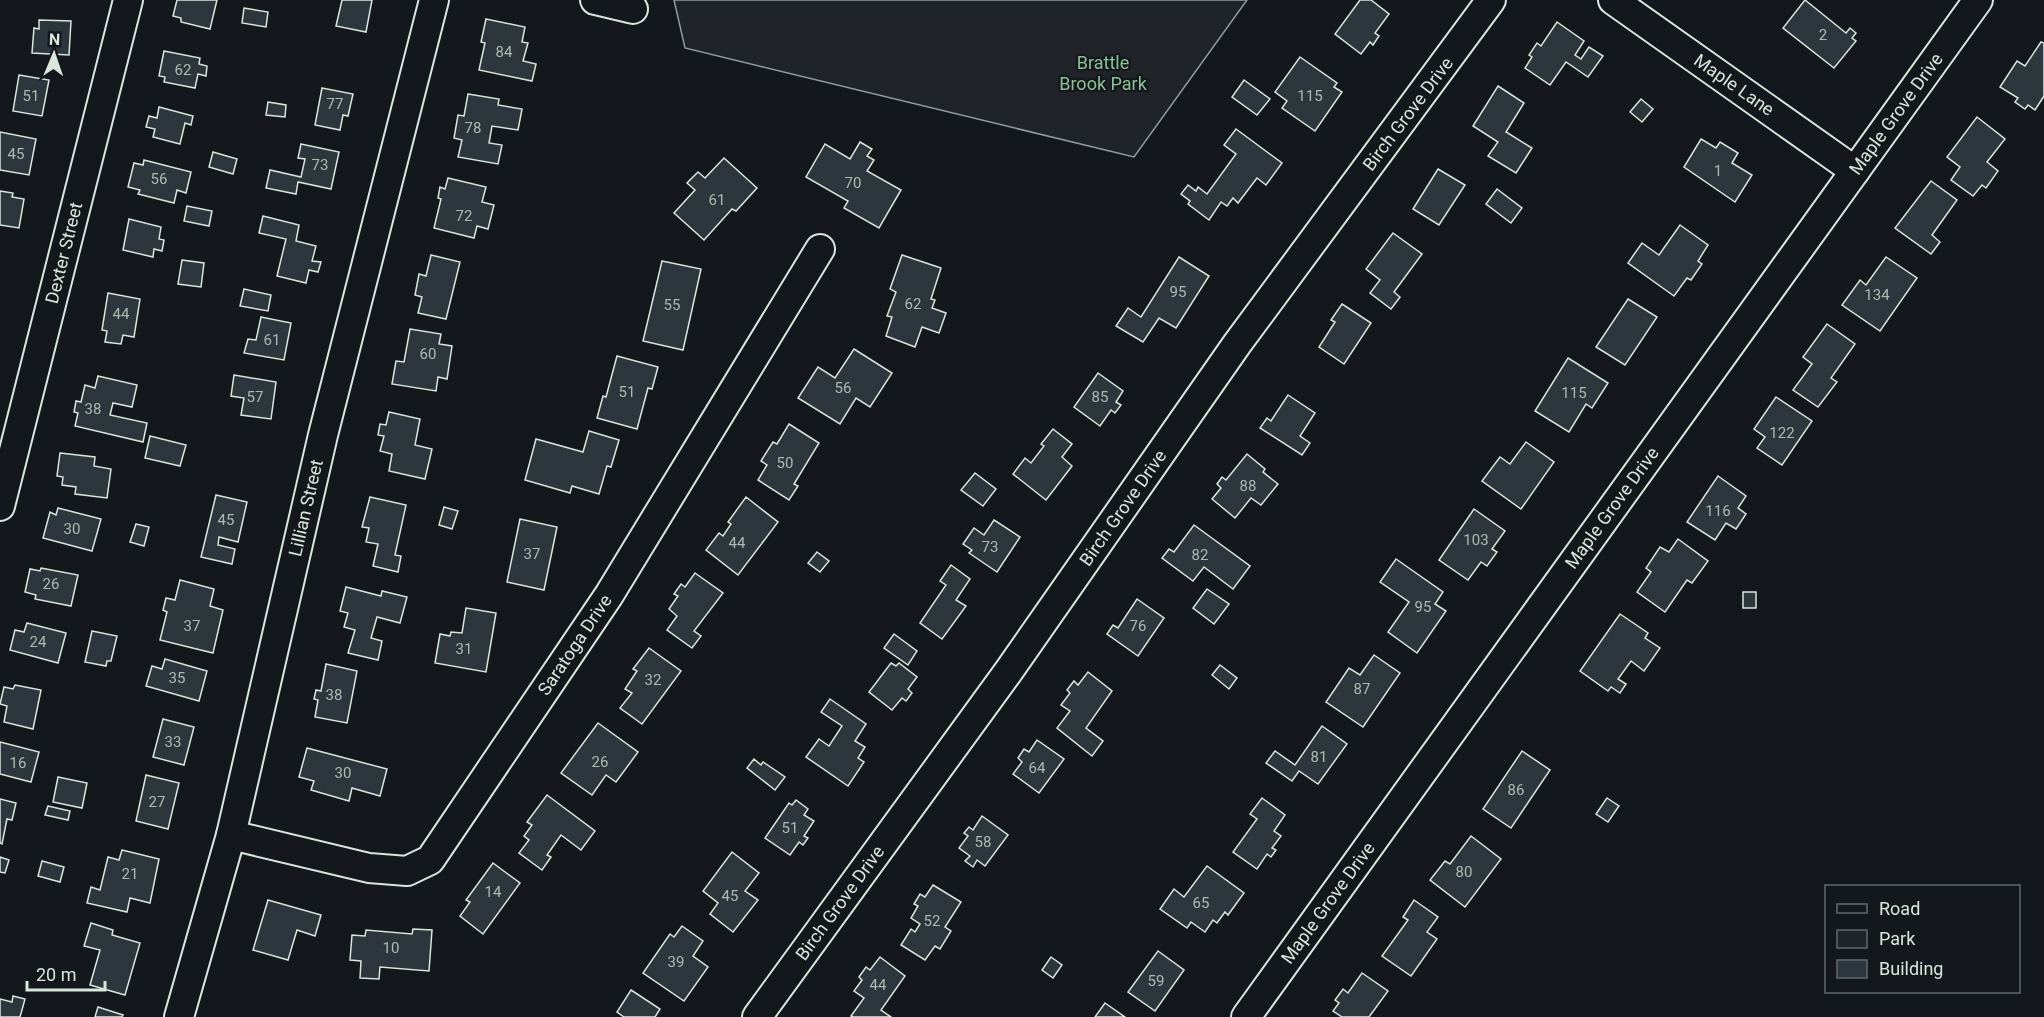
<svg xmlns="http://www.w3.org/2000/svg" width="2044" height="1017" viewBox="0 0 2044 1017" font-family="Roboto,sans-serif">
<rect width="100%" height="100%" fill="#14181c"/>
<polygon fill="#202428" stroke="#939e99" stroke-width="1.5" points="674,0 1247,0 1134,157 685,48"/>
<g fill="#2c363c" stroke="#d8e6dc" stroke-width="1.5">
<polygon points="177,0 217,0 210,29 181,22 181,18 173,16"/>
<polygon points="342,0 372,0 366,32 336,26"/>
<polygon points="1360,0 1371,0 1389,14 1375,33 1379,36 1373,45 1370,42 1361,54 1335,34"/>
<polygon points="1805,0 1846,33 1850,28 1856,33 1852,38 1856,41 1834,68 1783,28"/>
<polygon points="244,8 268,12 266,27 242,23"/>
<polygon points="486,19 525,27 522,42 528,43 523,61 536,64 532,81 479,70 485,43 481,42"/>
<polygon points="39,20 71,21 69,55 32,53 34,28 39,29"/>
<polygon points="1557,22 1584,41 1575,55 1581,59 1589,47 1603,56 1588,77 1566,62 1550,85 1525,68 1532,57 1529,55 1537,43 1541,46"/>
<polygon points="2041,42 2044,43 2044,96 2035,110 2028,105 2025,109 2015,102 2018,98 2000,87 2017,61 2025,66"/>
<polygon points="164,51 200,58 199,64 207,66 206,76 198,74 195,88 164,82 165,77 159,76"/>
<polygon points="1300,57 1337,83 1334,87 1342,92 1315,131 1282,108 1287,101 1275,92"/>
<polygon points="19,75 49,80 42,116 13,111"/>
<polygon points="1244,80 1270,99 1257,115 1232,97"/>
<polygon points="1498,86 1524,103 1506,132 1532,148 1516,173 1488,156 1498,142 1473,126"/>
<polygon points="322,88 353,94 348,116 343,115 340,130 315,125"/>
<polygon points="468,94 499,99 498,105 522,109 518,130 492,126 489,143 502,145 498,164 458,157 462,140 454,138 458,115 464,116"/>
<polygon points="1641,99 1653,109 1642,122 1630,112"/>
<polygon points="268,102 286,105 285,117 266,115"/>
<polygon points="159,107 193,116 191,125 185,123 180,144 153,137 155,129 146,127 149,116 157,118"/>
<polygon points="1977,117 2005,139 1987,162 1998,171 1986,188 1982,185 1973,196 1951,180 1960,167 1947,157"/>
<polygon points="1236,129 1282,163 1266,185 1257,178 1238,203 1233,198 1227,206 1221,202 1209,220 1188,204 1190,201 1181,194 1188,185 1196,191 1198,187 1207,194 1236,154 1224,145"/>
<polygon points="0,132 36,139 29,175 0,170"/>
<polygon points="1701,139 1716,148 1720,142 1738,153 1732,163 1752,175 1735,202 1684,167"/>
<polygon points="860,142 872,149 867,156 874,160 867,171 901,190 879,228 844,208 848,201 806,177 825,144 850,159"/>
<polygon points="301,144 339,152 331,189 298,182 296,194 266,188 270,170 301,177 305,159 298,158"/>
<polygon points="213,152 237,159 233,174 209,167"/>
<polygon points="724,158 757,188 736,211 732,209 704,240 674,213 695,190 687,183 698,172 705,178"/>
<polygon points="144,160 191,172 186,193 177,190 174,203 138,194 140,190 128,187 134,163 143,165"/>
<polygon points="1438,169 1465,185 1439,225 1413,209"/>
<polygon points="448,178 486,187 482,202 494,205 488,229 477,226 474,238 434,228 441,199 438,198 440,187 445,189"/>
<polygon points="1931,181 1957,200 1932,235 1940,242 1931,254 1895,228"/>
<polygon points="1497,189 1522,208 1511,223 1486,204"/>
<polygon points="0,191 13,193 12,197 24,199 19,228 0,225"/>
<polygon points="187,206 212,211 209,226 184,221"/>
<polygon points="263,216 299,225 296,241 316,246 312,261 321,262 318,272 309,270 306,283 277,276 286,239 259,233"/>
<polygon points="129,219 161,227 159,239 164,240 162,251 154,249 153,257 123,250"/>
<polygon points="1680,225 1708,245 1698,261 1702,264 1691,280 1687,278 1674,296 1628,263 1642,243 1659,255"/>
<polygon points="1393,233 1422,254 1394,292 1400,297 1391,309 1370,293 1380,280 1366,269"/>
<polygon points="431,255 460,262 446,319 418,313 422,297 415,295 419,274 426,276"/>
<polygon points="902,255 941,268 931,299 935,300 932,308 946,313 939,333 922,327 915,347 886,336 892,317 887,316 896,292 890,289"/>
<polygon points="1179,257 1209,276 1176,328 1159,318 1143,342 1116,326 1128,308 1141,317"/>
<polygon points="1886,257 1917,278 1880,331 1842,305 1860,280 1866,285"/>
<polygon points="182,260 204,263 201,287 178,284"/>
<polygon points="662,261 701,269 683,350 643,341"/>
<polygon points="244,289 271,295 268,311 240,306"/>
<polygon points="108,293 140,299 134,337 123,335 121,344 105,342 107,331 102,330"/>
<polygon points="1628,299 1657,317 1625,365 1596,347"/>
<polygon points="1342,304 1371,323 1344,364 1319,347 1335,322 1331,320"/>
<polygon points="261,317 291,323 284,360 244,353 248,339 256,340"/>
<polygon points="1827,324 1855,344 1831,378 1837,382 1818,407 1793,390 1812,364 1803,357"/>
<polygon points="410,329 441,334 439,344 452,346 447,379 438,377 436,391 392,384 396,361 404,362"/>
<polygon points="854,349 892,373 870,407 856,398 840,424 798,398 818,367 835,378"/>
<polygon points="617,356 658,367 652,389 648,388 637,429 597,418 603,396 606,397"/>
<polygon points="1568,358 1608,383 1592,408 1586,404 1569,432 1535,411"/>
<polygon points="1098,373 1123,391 1116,402 1121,405 1115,413 1111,410 1100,426 1074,407"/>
<polygon points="234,375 276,382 271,419 241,415 244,398 231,396"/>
<polygon points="98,376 137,385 132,407 113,403 110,415 147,423 143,442 75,426 78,413 74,412 76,401 81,402 85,385 95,388"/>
<polygon points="1288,395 1315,413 1300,436 1310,443 1302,455 1260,428 1267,418 1271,421"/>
<polygon points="1776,397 1812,421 1782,465 1757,448 1765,437 1754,429"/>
<polygon points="389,412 420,419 415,445 432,449 425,479 389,471 392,454 380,451 384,436 378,435 380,424 386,425"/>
<polygon points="789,424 819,443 794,484 798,486 789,500 758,480 767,465 761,461 773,442 777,444"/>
<polygon points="1053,429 1072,444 1062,457 1072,466 1046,500 1013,474 1025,458 1031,463 1044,446 1041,444"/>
<polygon points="589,431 619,440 611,467 607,466 599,494 572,486 570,493 525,480 536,439 583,452"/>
<polygon points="150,436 186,445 180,466 145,458"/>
<polygon points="1526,442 1554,462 1521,509 1482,481 1500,457 1510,464"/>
<polygon points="60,453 95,457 94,466 111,469 107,498 75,494 76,487 62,485 63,477 57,476"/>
<polygon points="1247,454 1265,469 1263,472 1278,484 1261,505 1251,498 1235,518 1212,499 1221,488 1217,484 1222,477 1226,480"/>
<polygon points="975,473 996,489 983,506 961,490"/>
<polygon points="1718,476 1746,496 1738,508 1746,514 1736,529 1726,523 1715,540 1687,522"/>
<polygon points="216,495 247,502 238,542 219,537 218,545 235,549 232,564 201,557"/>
<polygon points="370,497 406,505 395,555 401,556 398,572 373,566 378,544 366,542 369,528 362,527"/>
<polygon points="746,497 778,522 738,575 706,550 719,533 723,536 731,524 728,522"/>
<polygon points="444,507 458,511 452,529 439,525"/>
<polygon points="58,508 101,519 92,551 43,538 50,512 56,515"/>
<polygon points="1474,509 1505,531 1492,549 1497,552 1487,566 1481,562 1468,580 1439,560"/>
<polygon points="520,519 557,527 544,590 507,582"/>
<polygon points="994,520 1020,537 997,572 969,553 972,550 963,544 974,528 984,535"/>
<polygon points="136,524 149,527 144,546 130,542"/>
<polygon points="1194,525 1250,566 1233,589 1204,567 1193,581 1162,558 1169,549 1174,552"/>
<polygon points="1678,539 1708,561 1692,583 1687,580 1665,612 1637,592 1651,572 1646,568 1660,547 1669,552"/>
<polygon points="817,552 829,561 820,572 808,563"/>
<polygon points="1396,559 1443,592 1435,604 1446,611 1417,653 1388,632 1409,602 1380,582"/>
<polygon points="951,565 970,579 956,600 966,606 942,639 920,623 946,585 940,581"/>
<polygon points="41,568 78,575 71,606 35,599 36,595 25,592 30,569 40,571"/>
<polygon points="695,573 723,593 694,631 701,636 692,648 667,630 677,616 669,609 678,596 674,594 681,584 685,587"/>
<polygon points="180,580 214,589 210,606 223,610 213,653 160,640 167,612 163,610 166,598 175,600"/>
<polygon points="346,587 381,596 382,591 407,597 400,623 377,617 371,638 382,641 378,660 348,653 355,630 344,627 348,613 340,611"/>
<polygon points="1207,589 1229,604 1214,624 1193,608"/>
<rect x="1743" y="592" width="13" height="16"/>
<polygon points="1137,599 1164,618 1138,656 1107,634 1113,625 1118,628"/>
<polygon points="466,608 496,613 486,672 435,663 440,634 450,636 451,632 462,633"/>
<polygon points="1620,614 1648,633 1645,638 1660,648 1644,671 1631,661 1618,679 1626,684 1620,693 1611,687 1608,691 1580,671"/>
<polygon points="27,623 66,633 58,663 10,650 15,630 24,632"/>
<polygon points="92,631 117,636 111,661 107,661 106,666 85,662"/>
<polygon points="894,634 917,651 908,665 884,648"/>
<polygon points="649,648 681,671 642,724 620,708 632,693 625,689 637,671 633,669"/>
<polygon points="1374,655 1400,673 1363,727 1326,702 1349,668 1360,675"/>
<polygon points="165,659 207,671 199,701 146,686 152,666 162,669"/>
<polygon points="891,663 896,666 899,663 917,677 908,689 912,693 906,701 902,698 892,710 869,692"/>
<polygon points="326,664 357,671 347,723 315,717 318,700 314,699 316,690 321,691"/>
<polygon points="1220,665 1237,678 1229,689 1212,675"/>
<polygon points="1088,672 1112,691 1086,728 1103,741 1092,756 1057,728 1070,711 1061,705 1070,693 1067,690 1074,681 1078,685"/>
<polygon points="15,685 41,690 33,729 4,722 7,706 0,704 4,687 13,689"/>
<polygon points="830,699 866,724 855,741 865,747 858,758 864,762 848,786 806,757 819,739 829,746 842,726 821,712"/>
<polygon points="163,719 194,727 184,765 153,757"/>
<polygon points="598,723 638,752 616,782 606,775 592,795 561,773"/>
<polygon points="1322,726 1347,744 1318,784 1299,771 1292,781 1266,763 1275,751 1295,765"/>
<polygon points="1037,740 1064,759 1039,793 1013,774 1022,762 1018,758 1024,749 1029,752"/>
<polygon points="0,742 39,752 31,782 0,774"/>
<polygon points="307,748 387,769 380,796 352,788 349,801 311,790 314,781 299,777"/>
<polygon points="1522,751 1550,770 1511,828 1483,809"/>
<polygon points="754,759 761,765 763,762 785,777 775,790 747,768"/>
<polygon points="146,775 179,783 168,829 136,821"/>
<polygon points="58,777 87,783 82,808 53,802"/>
<polygon points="547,795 595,831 581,850 561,835 547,855 551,857 542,870 519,853 529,840 524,836 532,825 527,822"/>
<polygon points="1262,798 1285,815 1274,831 1281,836 1272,848 1276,850 1271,857 1267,854 1257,869 1233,852 1257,819 1250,814"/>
<polygon points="1607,798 1619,806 1608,822 1596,814"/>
<polygon points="0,799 16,803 12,820 7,819 2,844 0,843"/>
<polygon points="796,800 808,809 804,815 814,821 804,836 808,838 803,845 799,842 790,855 765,838 789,803 792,805"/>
<polygon points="48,806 70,811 68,820 45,815"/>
<polygon points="982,816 1008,835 985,866 977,860 973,867 965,861 970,856 959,848 968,836 964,833 969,827 973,830"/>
<polygon points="1471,836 1501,859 1465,907 1430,880 1445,861 1450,864"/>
<polygon points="122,850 159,859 150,903 130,898 127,912 87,903 91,887 100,890 108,857 119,860"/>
<polygon points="732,852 759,873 745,891 758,900 733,932 710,914 718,903 703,891"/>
<polygon points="0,857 9,860 5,873 0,872"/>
<polygon points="42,861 64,867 60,882 38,876"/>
<polygon points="493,863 520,883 483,934 460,916 470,902 466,900"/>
<polygon points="1207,866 1244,893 1228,915 1225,912 1217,923 1213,920 1205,932 1191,922 1187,928 1160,909 1174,889 1184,897"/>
<polygon points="933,885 961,902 945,927 951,931 940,949 935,946 925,960 901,945 911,929 915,932 920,924 911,918 918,906 914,904 920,894 925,897"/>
<polygon points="268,900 321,915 315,936 297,930 288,960 253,950"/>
<polygon points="1414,900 1438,917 1427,932 1437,939 1411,976 1382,956 1408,920 1403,917"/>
<polygon points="91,923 113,930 112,935 140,943 125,995 90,985 100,950 84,946"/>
<polygon points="682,926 703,941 693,956 708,967 684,1001 643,973 670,934 674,937"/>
<polygon points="413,929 432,930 429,971 380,967 379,979 360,978 361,961 350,960 352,935 365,936 366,930 412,934"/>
<polygon points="1158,951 1184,970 1155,1011 1128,992"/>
<polygon points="880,957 905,976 881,1010 891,1017 853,1017 851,1016 864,998 854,991 862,980 859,977 866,967 870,970"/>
<polygon points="1051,957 1062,965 1053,978 1042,970"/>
<polygon points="1362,973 1388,991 1369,1017 1342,1017 1333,1011 1339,1003 1335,1000 1343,989 1348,993"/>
<polygon points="631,990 660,1009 655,1017 624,1017 617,1012"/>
<polygon points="13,996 25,999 20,1017 0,1017 0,999 12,1002"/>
<polygon points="1105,1003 1125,1017 1095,1017"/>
<polygon points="98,1007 123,1015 122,1017 95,1017"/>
</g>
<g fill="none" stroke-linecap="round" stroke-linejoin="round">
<g stroke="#d8e6dc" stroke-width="32">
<g id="minor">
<polyline points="595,0 633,9"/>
<polyline points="1613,0 1855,171"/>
<polyline points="0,506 128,0"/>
<polyline points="231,835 369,868 407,871 430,860 609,595 820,249"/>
<polyline points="179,1017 231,835 323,435 434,0"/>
<polyline points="757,1017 1008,672 1237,344 1491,0"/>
<polyline points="1246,1017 1978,0"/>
</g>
</g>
<use href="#minor" stroke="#14181c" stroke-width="28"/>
</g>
<g text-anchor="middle" stroke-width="4.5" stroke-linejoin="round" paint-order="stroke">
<g font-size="15" fill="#adbab4">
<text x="1823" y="40">2</text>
<text x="504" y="57">84</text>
<text x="183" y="75">62</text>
<text x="31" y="101">51</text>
<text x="1310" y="101">115</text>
<text x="335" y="109">77</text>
<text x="473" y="133">78</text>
<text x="16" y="159">45</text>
<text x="320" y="170">73</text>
<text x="1718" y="176">1</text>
<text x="159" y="184">56</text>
<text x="853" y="188">70</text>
<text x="717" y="205">61</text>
<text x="464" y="221">72</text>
<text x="1178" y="297">95</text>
<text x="1877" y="300">134</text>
<text x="913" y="309">62</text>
<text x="672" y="310">55</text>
<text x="121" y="319">44</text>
<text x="272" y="345">61</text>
<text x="428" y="359">60</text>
<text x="843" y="393">56</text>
<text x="627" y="397">51</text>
<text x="1574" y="398">115</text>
<text x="255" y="402">57</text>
<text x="1100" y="402">85</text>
<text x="93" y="414">38</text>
<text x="1782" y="438">122</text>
<text x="785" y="468">50</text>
<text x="1248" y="491">88</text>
<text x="1718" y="516">116</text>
<text x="226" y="525">45</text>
<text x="72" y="534">30</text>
<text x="1476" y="545">103</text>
<text x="737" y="548">44</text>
<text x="990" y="552">73</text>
<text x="532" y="559">37</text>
<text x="1200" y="560">82</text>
<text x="51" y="589">26</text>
<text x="1423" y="612">95</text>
<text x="192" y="631">37</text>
<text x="1138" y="631">76</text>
<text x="38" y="647">24</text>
<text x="464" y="654">31</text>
<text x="177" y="683">35</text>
<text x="653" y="685">32</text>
<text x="1362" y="694">87</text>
<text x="334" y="700">38</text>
<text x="173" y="747">33</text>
<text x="1319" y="762">81</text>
<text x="600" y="767">26</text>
<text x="18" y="768">16</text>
<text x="1037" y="773">64</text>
<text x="343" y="778">30</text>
<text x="1516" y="795">86</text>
<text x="157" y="807">27</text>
<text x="790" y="833">51</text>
<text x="983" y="847">58</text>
<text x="1464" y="877">80</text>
<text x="130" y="879">21</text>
<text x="493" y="897">14</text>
<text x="730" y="901">45</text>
<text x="1201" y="908">65</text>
<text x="932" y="926">52</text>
<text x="391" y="953">10</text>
<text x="676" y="967">39</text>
<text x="1156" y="986">59</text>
<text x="878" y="990">44</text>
</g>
<g font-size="18" fill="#8ac095" stroke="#14181c">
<text x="1103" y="69">Brattle<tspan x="1103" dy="21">Brook Park</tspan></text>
</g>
<g font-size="18" fill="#d8e6dc" stroke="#14181c">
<text transform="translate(1734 85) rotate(35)" y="6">Maple Lane</text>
<text transform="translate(1408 114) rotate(-53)" y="6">Birch Grove Drive</text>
<text transform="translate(1896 114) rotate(-54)" y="6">Maple Grove Drive</text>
<text transform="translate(64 253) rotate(-76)" y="6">Dexter Street</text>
<text transform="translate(306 508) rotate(-77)" y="6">Lillian Street</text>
<text transform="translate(1123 508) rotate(-55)" y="6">Birch Grove Drive</text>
<text transform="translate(1612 508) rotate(-54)" y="6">Maple Grove Drive</text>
<text transform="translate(575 645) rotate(-56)" y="6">Saratoga Drive</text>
<text transform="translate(840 903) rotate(-54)" y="6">Birch Grove Drive</text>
<text transform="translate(1328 903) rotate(-54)" y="6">Maple Grove Drive</text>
</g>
</g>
<rect x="1825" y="885" width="195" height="108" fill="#14181c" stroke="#626a69" stroke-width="1.5"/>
<rect x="1837" y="904" width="30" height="9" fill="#14181c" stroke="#626a69" stroke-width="1.5"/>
<text x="1879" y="915" font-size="18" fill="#d8e6dc">Road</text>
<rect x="1837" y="930" width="30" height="18" fill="#202428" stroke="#626a69" stroke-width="1.5"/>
<text x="1879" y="945" font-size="18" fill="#d8e6dc">Park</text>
<rect x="1837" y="960" width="30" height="18" fill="#2c363c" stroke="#626a69" stroke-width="1.5"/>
<text x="1879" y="975" font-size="18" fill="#d8e6dc">Building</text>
<g transform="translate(54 54) rotate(2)" stroke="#14181c" stroke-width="4.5" paint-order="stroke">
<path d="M0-4.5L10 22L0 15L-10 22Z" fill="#d8e6dc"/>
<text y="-9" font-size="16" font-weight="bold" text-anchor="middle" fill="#d8e6dc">N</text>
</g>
<path d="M27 981v9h78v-9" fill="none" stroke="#d8e6dc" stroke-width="3"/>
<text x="36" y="981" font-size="18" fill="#d8e6dc" stroke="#14181c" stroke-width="4.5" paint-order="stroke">20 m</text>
</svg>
